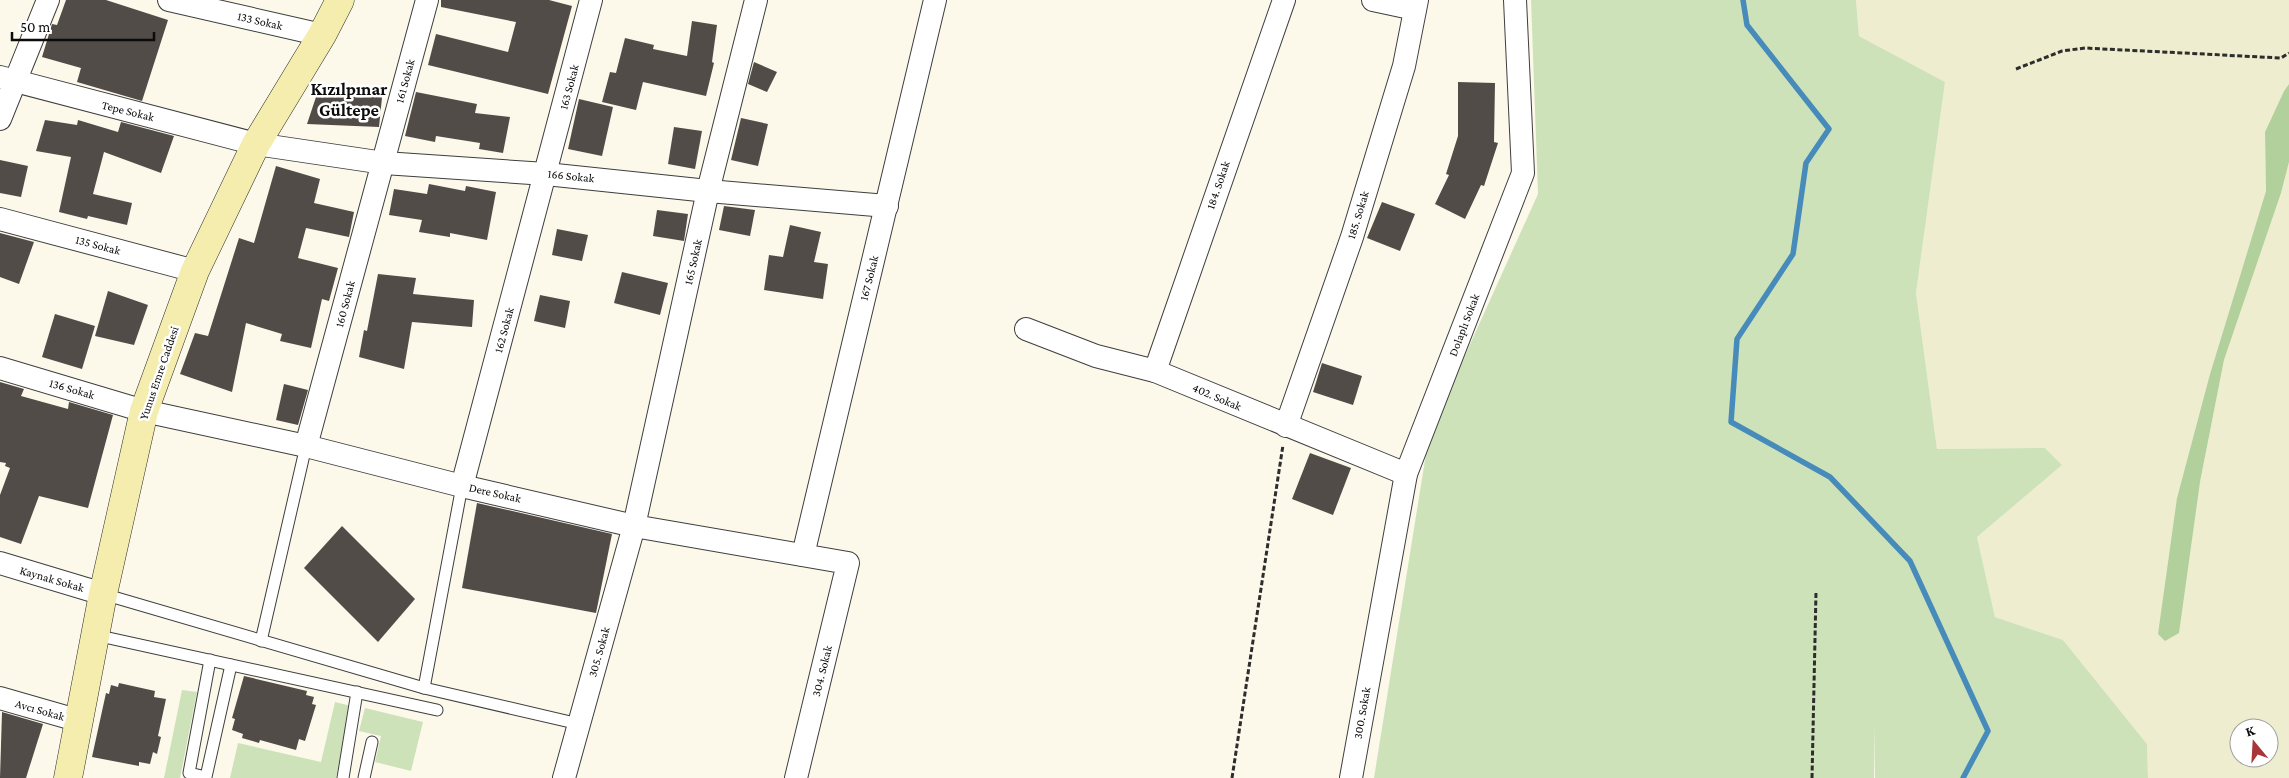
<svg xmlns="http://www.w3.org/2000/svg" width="2289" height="778" viewBox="0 0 2289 778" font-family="'Crimson Pro',serif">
<rect width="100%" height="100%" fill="#fcf9eb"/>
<path fill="#efedcf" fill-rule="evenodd" d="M1856 0H2289V84L2284 91 2265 132 2266 191 2210 374 2177 498 2200 482 2224 360 2281 193 2289 162V778H2148L2147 744 2063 640 1995 617 1977 537 2062 465 2045 448 1937 449 1916 293 1945 82 1859 36ZM2239 728H2269V758H2239Z"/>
<g fill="#cee2ba">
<polygon points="1531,0 1856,0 1859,36 1945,82 1916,293 1937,449 2045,448 2062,465 1977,537 1995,617 2063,640 2147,744 2148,778 1875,778 1874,726 1874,778 1374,778 1429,435 1538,194"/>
<polygon points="182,690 197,692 180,778 164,778"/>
<polygon points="335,702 351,706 336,778 230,778 238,743 321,762"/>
<polygon points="365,708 423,722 411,771 375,762 381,736 359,731"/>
</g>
<polygon fill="#b2d09b" points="2289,84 2289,162 2281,193 2224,360 2200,482 2179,633 2165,641 2158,634 2177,498 2210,374 2266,191 2265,132 2284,91"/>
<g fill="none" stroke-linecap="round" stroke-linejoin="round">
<polyline stroke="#478bbb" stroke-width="5.5" points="1743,0 1747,25 1829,129 1806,163 1793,254 1737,339 1731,422 1830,477 1910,561 1988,731 1963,778"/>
</g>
<g fill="#524c49">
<polygon points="66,0 106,0 168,20 142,101 77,82 81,68 42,57 52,24 57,25"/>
<polygon points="441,0 549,0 572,6 548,94 428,65 436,34 508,52 516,22 441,7"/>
<polygon points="692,21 717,25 712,62 714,63 706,96 643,82 636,110 602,102 610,72 616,73 625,38 654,45 653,49 687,56"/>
<polygon points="754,62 777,72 767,92 748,84"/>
<polygon points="1458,82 1495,83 1494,142 1498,143 1484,186 1481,185 1465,219 1435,204 1449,175 1446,174 1458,136"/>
<polygon points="320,85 383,88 379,127 307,124"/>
<polygon points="416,92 477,104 475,113 510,117 503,153 479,149 480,143 436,136 435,142 405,136"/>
<polygon points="579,99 613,107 602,156 568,149"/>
<polygon points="741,118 768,124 758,166 731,160"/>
<polygon points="45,120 77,125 78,120 118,132 121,122 174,136 161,173 104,152 93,194 132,203 127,225 88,216 87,219 59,212 71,157 36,151"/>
<polygon points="674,127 702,131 695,169 668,164"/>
<polygon points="0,160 28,166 21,197 0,193"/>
<polygon points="276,166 320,179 314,203 354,212 349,237 306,228 298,258 338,268 329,301 322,299 311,348 280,341 282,334 246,323 232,392 180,374 195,333 208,336 239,238 254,243"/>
<polygon points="429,184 465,191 466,186 496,192 487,240 450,233 450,237 419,232 422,220 389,215 394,189 427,194"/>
<polygon points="1382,202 1415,214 1400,251 1367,238"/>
<polygon points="724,206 755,210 750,236 719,230"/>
<polygon points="657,210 688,214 684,241 653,236"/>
<polygon points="790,225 821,232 814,262 828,264 823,299 764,290 769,255 783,257"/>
<polygon points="557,229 588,235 582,261 552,255"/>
<polygon points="0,233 34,242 19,284 0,277"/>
<polygon points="622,272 668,283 660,315 614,303"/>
<polygon points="378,274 416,278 413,294 474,300 472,327 412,322 404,369 359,357 364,330 367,331"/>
<polygon points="108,291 148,305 134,345 95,336"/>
<polygon points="540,295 570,301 565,328 534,321"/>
<polygon points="55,314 95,326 82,369 42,357"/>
<polygon points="1322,363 1362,376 1353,405 1313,392"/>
<polygon points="0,382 24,389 21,396 68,409 69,402 113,415 88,508 39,496 21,544 0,537 0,495 10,468 5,466 6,463 0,462"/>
<polygon points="284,384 308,390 298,425 276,420"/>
<polygon points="1310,453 1351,468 1333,515 1292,499"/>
<polygon points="477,503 612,534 596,613 462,588"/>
<polygon points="342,526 415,599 378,642 304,568"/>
<polygon points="244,676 307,691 306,695 314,697 312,704 316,705 305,741 299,739 296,750 260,740 259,743 242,738 243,734 232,730 235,719 232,718"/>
<polygon points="119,683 155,691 154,697 166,699 158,736 161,737 157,754 153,752 150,764 139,762 139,766 92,757 106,693 109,694 111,685 118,687"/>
<polygon points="2,712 43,724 26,778 0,778"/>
</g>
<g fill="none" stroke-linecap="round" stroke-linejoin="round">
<g stroke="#3e3e3e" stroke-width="13">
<g id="lane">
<polyline points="103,594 424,688 579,724"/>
<polyline points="95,635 437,710"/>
<polyline points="261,641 306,446"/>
<polyline points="210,660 189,773 206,777 231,665"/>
<polyline points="424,688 462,486"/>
<polyline points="343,778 357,692"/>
<polyline points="364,778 372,742"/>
</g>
</g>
<g stroke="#3e3e3e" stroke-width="24">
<g id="street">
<polyline points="169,0 322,35"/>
<polyline points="1373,0 1415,9"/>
<polyline points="0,77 256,144 384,163 546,174 708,191 887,206"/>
<polyline points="0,119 48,0"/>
<polyline points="0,219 195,271"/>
<polyline points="1026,329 1096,356 1155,371 1406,474"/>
<polyline points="0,368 144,411 306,446 462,486 634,526 848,563 796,778"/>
<polyline points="1155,371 1284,0"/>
<polyline points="1286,426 1352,237 1404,66 1417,0"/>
<polyline points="306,446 427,0"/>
<polyline points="462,486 591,0"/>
<polyline points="803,555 935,0"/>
<polyline points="0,563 103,594"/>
<polyline points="0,698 80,721"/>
<polyline points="564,778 634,526 708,191 756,0"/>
<polyline points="1351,778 1406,474 1523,173 1515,0"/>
</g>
</g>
<g stroke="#2d2d2d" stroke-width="29">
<polyline id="secondary" points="68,778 103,594 144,411 195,271 256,144 322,35 340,0"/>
</g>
<g stroke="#2d2d2d" stroke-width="3" stroke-dasharray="5 2.5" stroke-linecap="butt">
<polyline points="2016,69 2062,51 2085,48 2281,58 2289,53"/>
<polyline points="1232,778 1283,445"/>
<polyline points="1812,778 1816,592"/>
</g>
<use href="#lane" stroke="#fff" stroke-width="11"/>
<use href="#street" stroke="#fff" stroke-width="22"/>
<use href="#secondary" stroke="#f4edae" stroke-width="28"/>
</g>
<g text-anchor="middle" stroke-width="5" stroke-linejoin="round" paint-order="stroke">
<g font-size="12" fill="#0b0b0b" stroke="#fff">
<text transform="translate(260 21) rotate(13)" y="4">133 Sokak</text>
<text transform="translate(405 81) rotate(-75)" y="4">161 Sokak</text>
<text transform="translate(569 87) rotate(-75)" y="4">163 Sokak</text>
<text transform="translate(128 111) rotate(14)" y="4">Tepe Sokak</text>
<text transform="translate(571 176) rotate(6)" y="4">166 Sokak</text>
<text transform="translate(1218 185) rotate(-71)" y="4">184. Sokak</text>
<text transform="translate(1358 215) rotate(-73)" y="4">185. Sokak</text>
<text transform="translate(98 245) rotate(15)" y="4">135 Sokak</text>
<text transform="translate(693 262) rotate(-77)" y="4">165 Sokak</text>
<text transform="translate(869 278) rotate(-76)" y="4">167 Sokak</text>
<text transform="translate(345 304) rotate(-75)" y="4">160 Sokak</text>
<text transform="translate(1464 325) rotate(-69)" y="4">Dolaplı Sokak</text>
<text transform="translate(504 330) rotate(-75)" y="4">162 Sokak</text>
<text transform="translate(159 373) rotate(-71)" y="4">Yunus Emre Caddesi</text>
<text transform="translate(72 389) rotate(16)" y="4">136 Sokak</text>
<text transform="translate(1217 397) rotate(23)" y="4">402. Sokak</text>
<text transform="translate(495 493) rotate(13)" y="4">Dere Sokak</text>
<text transform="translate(52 579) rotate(16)" y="4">Kaynak Sokak</text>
<text transform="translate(599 652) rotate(-74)" y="4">305. Sokak</text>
<text transform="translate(822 671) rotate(-76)" y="4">304. Sokak</text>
<text transform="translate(40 710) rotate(16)" y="4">Avcı Sokak</text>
<text transform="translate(1362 713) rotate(-80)" y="4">300. Sokak</text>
</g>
<g font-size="18" font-weight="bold" fill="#0b0b0b" stroke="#fff">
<text x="349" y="95">Kızılpınar<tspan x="349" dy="21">Gültepe</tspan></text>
</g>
</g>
<g transform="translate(2254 743) rotate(342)"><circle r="24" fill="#ffffff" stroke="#9d9d9d"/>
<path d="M0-4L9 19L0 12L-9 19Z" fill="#a83639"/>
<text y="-8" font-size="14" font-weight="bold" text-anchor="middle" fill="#0b0b0b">K</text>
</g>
<path d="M12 32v8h142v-8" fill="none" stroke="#0b0b0b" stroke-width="2.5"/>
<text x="20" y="32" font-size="15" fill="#0b0b0b" stroke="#ffffff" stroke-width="4" paint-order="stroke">50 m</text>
</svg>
